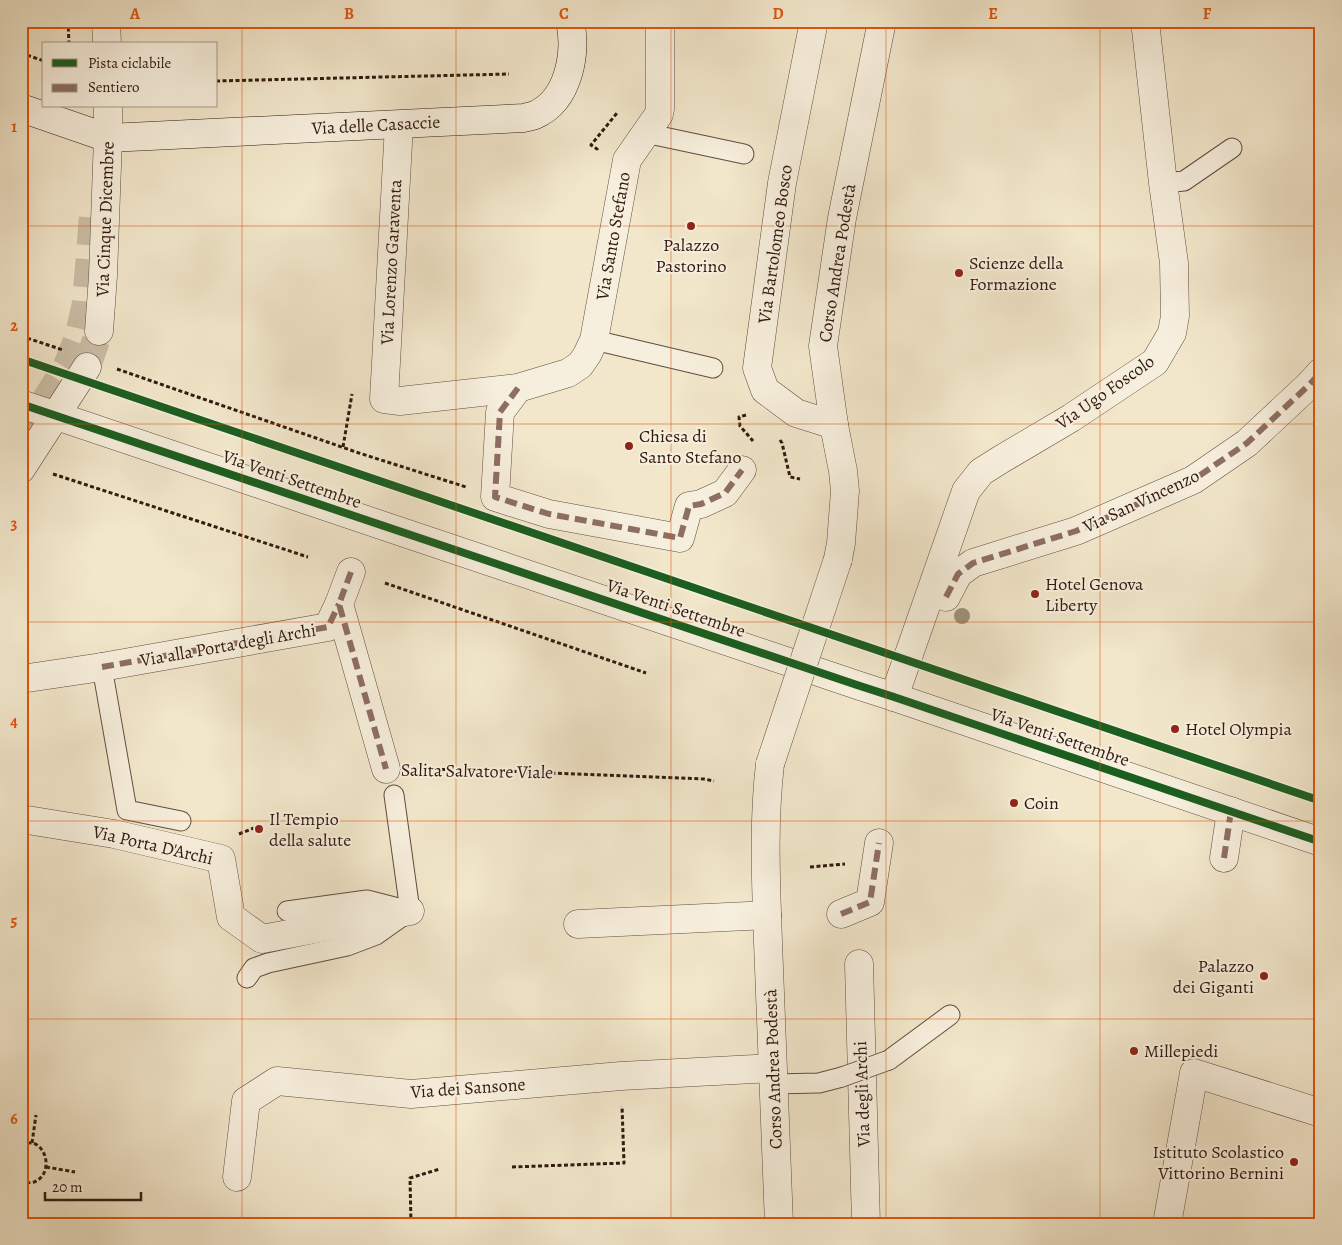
<svg xmlns="http://www.w3.org/2000/svg" width="1342" height="1245" viewBox="0 0 1342 1245" font-family="Alegreya,serif">
<rect width="100%" height="100%" fill="#f2e7cb"/>
<filter id="stains"><feTurbulence type="fractalNoise" baseFrequency=".004" numOctaves="4"/><feColorMatrix values="0 0 0 0 .2 0 0 0 0 .09 0 0 0 0 .02 0 0 0 .5 -.17"/></filter>
<radialGradient id="worn" r=".72"><stop offset=".6" stop-color="#630" stop-opacity="0"/><stop offset="1" stop-color="#630" stop-opacity=".3"/></radialGradient>
<g fill="none" stroke-linecap="round" stroke-linejoin="round">
<polyline stroke="#cbbea6" stroke-width="28" stroke-dasharray="28 14" stroke-linecap="butt" points="87,367 99,331"/>
<polyline stroke="#cbbea6" stroke-width="28" stroke-dasharray="28 14" stroke-linecap="butt" points="21,439 67,366 79,335 86,303 93,217"/>
<g stroke="#614c3f" stroke-width="21">
<g id="service">
<polyline points="645,133 744,154"/>
<polyline points="1163,183 1184,181 1232,148"/>
<polyline points="594,340 713,368"/>
<polyline points="102,667 127,810 181,821"/>
<polyline points="287,911 367,900 402,909"/>
<polyline points="247,978 254,968 268,963 347,946 376,935 410,911 394,795"/>
<polyline points="889,1060 950,1015"/>
<polyline points="773,1084 819,1083 842,1077"/>
</g>
</g>
<g stroke="#614c3f" stroke-width="29">
<g id="pedestrian">
<polyline points="518,388 500,412 495,497 549,514 680,538 689,506 701,504 725,493 742,470"/>
<polyline points="351,572 339,604 386,769"/>
<polyline points="946,597 958,574 973,563 1076,531 1193,480 1247,443 1309,385 1321,372"/>
<polyline points="102,667 328,627 339,604"/>
<polyline points="1224,858 1231,811"/>
<polyline points="841,914 870,902 879,843"/>
</g>
</g>
<g stroke="#614c3f" stroke-width="29">
<g id="minor">
<polyline points="106,21 107,44"/>
<polyline points="814,21 782,183 757,368 765,390 796,413 834,425"/>
<polyline points="399,125 384,399 400,401 518,388 568,373 580,365 587,355 594,340 627,160 659,114 660,109 660,21"/>
<polyline points="108,138 108,106"/>
<polyline points="21,679 102,667"/>
<polyline points="894,697 966,491 981,472 1000,460 1071,418 1155,362 1172,333 1175,316 1174,263 1163,183 1145,21"/>
<polyline points="21,819 114,834 221,859 231,917 262,939 410,911"/>
<polyline points="578,924 767,915"/>
<polyline points="859,964 866,1224"/>
<polyline points="237,1177 246,1101 277,1081 411,1094 621,1076 772,1068"/>
<polyline points="1167,1224 1194,1073 1321,1113"/>
</g>
</g>
<g stroke="#614c3f" stroke-width="29">
<g id="tertiary">
<polyline points="99,331 103,276 108,138"/>
<polyline points="21,404 857,685 894,697 1321,842"/>
<polyline points="21,469 87,367"/>
<polyline points="838,559 841,543 845,491 843,471 834,425 823,346 842,218 882,21"/>
<path d="M770 764C763 823 766 883 768 942 771 1036 775 1130 779 1224"/>
</g>
</g>
<g stroke="#311910" stroke-width="29">
<path id="secondary" d="M21 108 108 138 524 118C528 117 532 116 535 115 569 100 577 53 570 21"/>
</g>
<g stroke="#311910" stroke-width="3" stroke-dasharray="4 2.5" stroke-linecap="butt">
<polyline points="68,21 69,44"/>
<polyline points="21,53 44,61"/>
<polyline points="216,81 509,74"/>
<polyline points="598,148 597,149 591,145 617,113"/>
<polyline points="21,336 63,350"/>
<polyline points="117,369 359,453 466,487"/>
<polyline points="746,415 739,417 740,426 753,441"/>
<polyline points="780,440 782,443 790,477 800,479"/>
<polyline points="343,447 352,394"/>
<polyline points="53,474 308,557"/>
<polyline points="385,583 646,673"/>
<polyline points="415,769 476,770 704,779 714,781"/>
<polyline points="239,834 254,828"/>
<polyline points="810,867 845,864"/>
<path d="M21 1143C26 1143 33 1142 37 1145 50 1154 49 1177 34 1182 30 1183 25 1183 21 1183"/>
<polyline points="32,1143 36,1115"/>
<polyline points="46,1167 75,1172"/>
<polyline points="512,1167 624,1163 622,1106"/>
<polyline points="411,1224 410,1178 440,1169"/>
</g>
<use href="#service" stroke="#f7efdd" stroke-width="19"/>
<use href="#pedestrian" stroke="#f7efdd" stroke-width="28"/>
<use href="#minor" stroke="#f7efdd" stroke-width="28"/>
<use href="#tertiary" stroke="#f7efdd" stroke-width="28"/>
<use href="#secondary" stroke="#f7efdd" stroke-width="28"/>
<g stroke="#614c3f" stroke-width="21" stroke-linecap="butt">
<polyline id="service-bridge" points="842,1077 889,1060"/>
</g>
<g stroke="#614c3f" stroke-width="29" stroke-linecap="butt">
<polyline id="tertiary-bridge" points="770,764 838,559"/>
</g>
<use href="#service-bridge" stroke="#f7efdd" stroke-width="19"/>
<use href="#tertiary-bridge" stroke="#f7efdd" stroke-width="28"/>
<g stroke="#8d6e63" stroke-width="6" stroke-dasharray="12 6" stroke-linecap="butt">
<polyline points="518,388 500,412 495,497 549,514 680,538 689,506 701,504 725,493 742,470"/>
<polyline points="351,572 339,604 386,769"/>
<polyline points="946,597 958,574 973,563 1076,531 1193,480 1247,443 1309,385 1321,372"/>
<polyline points="102,667 328,627 339,604"/>
<polyline points="1224,858 1231,811"/>
<polyline points="841,914 870,902 879,843"/>
</g>
<g stroke="#f7efdd" stroke-width="11">
<g id="cycleway">
<polyline points="21,359 1321,801"/>
<polyline points="21,404 857,685 894,697 1321,842"/>
</g>
</g>
<use href="#cycleway" stroke="#1b5e20" stroke-width="8"/>
</g>
<circle fill="#9f927a" cx="962" cy="616" r="8"/>
<path fill="none" stroke="#df560c" stroke-width="1" stroke-opacity="0.55" d="M242 21V1224M456 21V1224M671 21V1224M886 21V1224M1100 21V1224M21 226H1321M21 424H1321M21 622H1321M21 821H1321M21 1019H1321"/>
<g fill="#8f2418" stroke="#f7efdd" stroke-width="2">
<circle cx="691" cy="226" r="5"/>
<circle cx="959" cy="273" r="5"/>
<circle cx="629" cy="446" r="5"/>
<circle cx="1035" cy="594" r="5"/>
<circle cx="1175" cy="729" r="5"/>
<circle cx="1014" cy="803" r="5"/>
<circle cx="259" cy="829" r="5"/>
<circle cx="1264" cy="976" r="5"/>
<circle cx="1134" cy="1051" r="5"/>
<circle cx="1294" cy="1162" r="5"/>
</g>
<g text-anchor="middle" stroke-width="4" stroke-linejoin="round" paint-order="stroke">
<g font-size="18" fill="#311910" stroke="#f7efdd">
<text transform="translate(376 125) rotate(-3)" y="6">Via delle Casaccie</text>
<text transform="translate(105 219) rotate(-88)" y="6">Via Cinque Dicembre</text>
<text transform="translate(613 236) rotate(-80)" y="6">Via Santo Stefano</text>
<text transform="translate(775 244) rotate(-82)" y="6">Via Bartolomeo Bosco</text>
<text transform="translate(391 262) rotate(-87)" y="6">Via Lorenzo Garaventa</text>
<text transform="translate(837 263) rotate(-81)" y="6">Corso Andrea Podestà</text>
<text transform="translate(1105 392) rotate(-35)" y="6">Via Ugo Foscolo</text>
<text transform="translate(292 479) rotate(19)" y="6">Via Venti Settembre</text>
<text transform="translate(1141 501) rotate(-25)" y="6">Via San Vincenzo</text>
<text transform="translate(676 608) rotate(19)" y="6">Via Venti Settembre</text>
<text transform="translate(228 645) rotate(-10)" y="6">Via alla Porta degli Archi</text>
<text transform="translate(1060 737) rotate(19)" y="6">Via Venti Settembre</text>
<text transform="translate(477 771) rotate(1)" y="6">Salita Salvatore Viale</text>
<text transform="translate(153 845) rotate(13)" y="6">Via Porta D'Archi</text>
<text transform="translate(773 1069) rotate(-92)" y="6">Corso Andrea Podestà</text>
<text transform="translate(468 1088) rotate(-4)" y="6">Via dei Sansone</text>
<text transform="translate(862 1094) rotate(-92)" y="6">Via degli Archi</text>
</g>
<g font-size="18" fill="#311910" stroke="#f7efdd" text-anchor="start">
<text x="691" y="251" text-anchor="middle">Palazzo<tspan x="691" dy="21">Pastorino</tspan></text>
<text x="969" y="269">Scienze della<tspan x="969" dy="21">Formazione</tspan></text>
<text x="639" y="442">Chiesa di<tspan x="639" dy="21">Santo Stefano</tspan></text>
<text x="1045" y="590">Hotel Genova<tspan x="1045" dy="21">Liberty</tspan></text>
<text x="1185" y="735">Hotel Olympia</text>
<text x="1024" y="809">Coin</text>
<text x="269" y="825">Il Tempio<tspan x="269" dy="21">della salute</tspan></text>
<text x="1254" y="972" text-anchor="end">Palazzo<tspan x="1254" dy="21">dei Giganti</tspan></text>
<text x="1144" y="1057">Millepiedi</text>
<text x="1284" y="1158" text-anchor="end">Istituto Scolastico<tspan x="1284" dy="21">Vittorino Bernini</tspan></text>
</g>
</g>
<rect width="1342" height="1245" fill="none" stroke="#f2e7cb" stroke-width="55"/>
<rect x="42" y="42" width="175" height="65" fill="#f7efdd" stroke="#a8998b"/>
<rect x="52" y="59" width="25" height="8" fill="#1b5e20" stroke="#a8998b"/>
<text x="88" y="68" font-size="15" fill="#311910">Pista ciclabile</text>
<rect x="52" y="84" width="25" height="8" fill="#8d6e63" stroke="#a8998b"/>
<text x="88" y="92" font-size="15" fill="#311910">Sentiero</text>
<path d="M45 1192v8h96v-8" fill="none" stroke="#311910" stroke-width="2.5"/>
<text x="52" y="1192" font-size="15" fill="#311910" stroke="#f7efdd" stroke-width="4" paint-order="stroke">20 m</text>
<rect x="28" y="28" width="1286" height="1190" fill="none" stroke="#df560c" stroke-width="2"/>
<g font-size="16" text-anchor="middle" font-weight="bold" fill="#df560c">
<text x="135" y="19">A</text>
<text x="349" y="19">B</text>
<text x="564" y="19">C</text>
<text x="778" y="19">D</text>
<text x="993" y="19">E</text>
<text x="1207" y="19">F</text>
<text x="14" y="132">1</text>
<text x="14" y="331">2</text>
<text x="14" y="529">3</text>
<text x="14" y="727">4</text>
<text x="14" y="926">5</text>
<text x="14" y="1124">6</text>
</g>
<rect width="100%" height="100%" filter="url(#stains)"/>
<rect width="100%" height="100%" fill="url(#worn)"/>
</svg>
